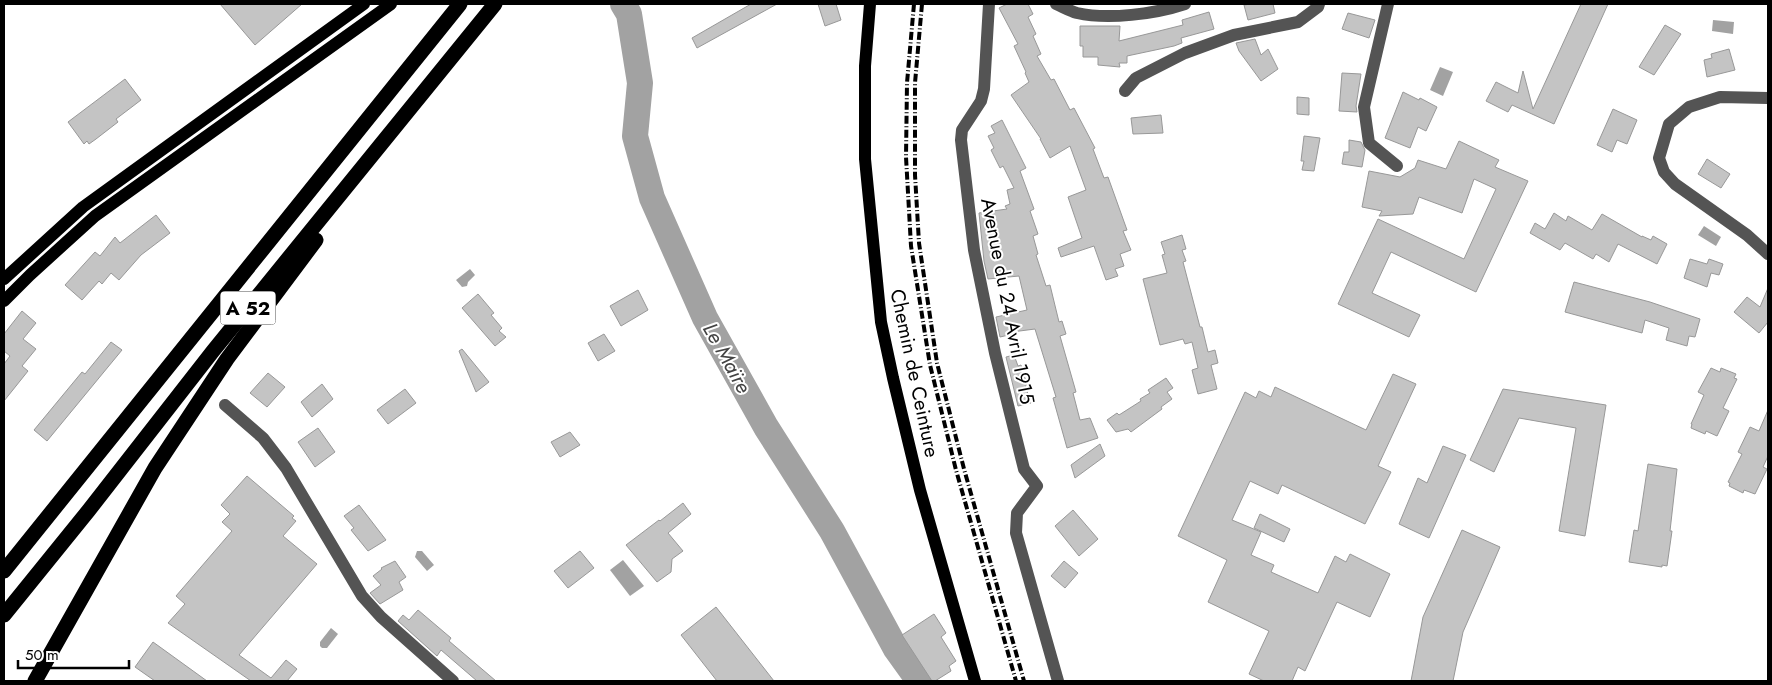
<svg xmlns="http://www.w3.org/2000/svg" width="1772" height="685" viewBox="0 0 1772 685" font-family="Jost,sans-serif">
<rect width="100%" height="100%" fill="#fff"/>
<g fill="#a2a2a2">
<polygon points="1713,20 1734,22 1733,34 1712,31"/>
<polygon points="1440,67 1453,72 1443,96 1430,90"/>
<polygon points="1704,226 1721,237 1716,246 1698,235"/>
<polygon points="470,269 475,275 468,282 467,286 462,287 456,280"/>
<polygon points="417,551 422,551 434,565 427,571 415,557"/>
<polygon points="623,560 644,586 630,596 610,570"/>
<polygon points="331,628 338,634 327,648 322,648 320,646 320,642"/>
</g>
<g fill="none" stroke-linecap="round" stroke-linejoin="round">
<polyline stroke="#a2a2a2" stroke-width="26" points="623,4 629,14 640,83 635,136 652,198 705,318 766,427 832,531 896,649 919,681"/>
</g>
<g fill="#c4c4c4" stroke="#989898">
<polygon points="220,4 302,4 255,45"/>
<polygon points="751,4 777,4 697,48 692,38"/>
<polygon points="818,4 836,4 841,20 825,26"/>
<polygon points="1007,4 1028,4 1033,14 1028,17 1036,34 1033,36 1041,54 1037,56 1051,80 1054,79 1070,110 1074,108 1095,148 1093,149 1104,178 1108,177 1127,230 1123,231 1131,250 1120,254 1124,266 1115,269 1118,276 1106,280 1094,246 1061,257 1058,248 1082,238 1068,197 1086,190 1070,146 1050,158 1040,139 1041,139 1011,95 1029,82 1025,73 1026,72 1014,46 1018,44 999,8"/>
<polygon points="1251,4 1273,4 1275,13 1248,20 1244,5"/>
<polygon points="1581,4 1608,4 1554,124 1512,105 1508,112 1486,101 1496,82 1518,93 1523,71 1533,109"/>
<polygon points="1209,12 1214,29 1181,38 1182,43 1174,46 1127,56 1127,63 1119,63 1120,67 1098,65 1098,57 1083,57 1083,46 1080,46 1080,26 1120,26 1119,41 1183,25 1182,20"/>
<polygon points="1348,13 1375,20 1369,38 1342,29"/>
<polygon points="1665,25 1681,34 1654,75 1639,67"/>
<polygon points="1255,39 1261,55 1268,49 1278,69 1261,81 1239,51 1236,43"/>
<polygon points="1729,49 1735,70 1707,77 1704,60 1712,58 1711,54"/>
<polygon points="1342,73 1361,74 1356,106 1357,112 1339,111"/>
<polygon points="125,79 141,100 116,119 118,122 96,139 89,144 87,141 84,144 68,122"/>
<polygon points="1403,92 1419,100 1420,98 1437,107 1426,131 1418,127 1410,148 1385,138"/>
<polygon points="1297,97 1309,98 1309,115 1297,114"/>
<polygon points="1613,109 1637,120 1627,144 1617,140 1612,152 1597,145"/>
<polygon points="1161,115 1163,133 1133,134 1131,118"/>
<polygon points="1002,120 1026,168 1020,171 1034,209 1030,211 1038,234 1033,236 1038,254 1036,255 1046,286 1050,285 1059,322 1062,321 1066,334 1060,336 1076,392 1073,393 1080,420 1090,418 1098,438 1067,448 1053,398 1056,397 1035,329 1012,332 1013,334 1000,337 996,317 1027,310 1019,276 988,279 984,261 979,213 1007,209 1005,206 1010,204 1007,190 1014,188 1003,166 1000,168 991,150 994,148 988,136 995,133 991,126"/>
<polygon points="1304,136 1320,138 1314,171 1302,170 1304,161 1301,161"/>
<polygon points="1349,140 1361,142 1365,150 1362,167 1342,164 1344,152 1349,152"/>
<polygon points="1459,141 1499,160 1495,167 1528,181 1476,292 1391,252 1372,293 1420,315 1409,337 1338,304 1378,219 1464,259 1496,189 1474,179 1462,213 1419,197 1413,214 1379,216 1382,211 1362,207 1369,171 1400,177 1415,168 1418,160 1446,169"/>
<polygon points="1707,159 1730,174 1721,188 1698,174"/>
<polygon points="1554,213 1566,221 1568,216 1592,230 1602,214 1642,237 1642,236 1651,240 1653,236 1667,244 1657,264 1618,244 1609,262 1596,254 1593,259 1565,243 1560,250 1530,233 1535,223 1545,229"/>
<polygon points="156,215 170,233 141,255 119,280 111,273 102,284 99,281 82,300 65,285 95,252 100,256 115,237 120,243"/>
<polygon points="1182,235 1186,249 1182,250 1186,261 1183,262 1200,327 1202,327 1208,352 1215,350 1218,363 1211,365 1217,389 1198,394 1192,370 1198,368 1192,342 1185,344 1183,339 1160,345 1143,279 1167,273 1162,255 1165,254 1161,242"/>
<polygon points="1690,259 1707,264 1709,259 1723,264 1719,275 1711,273 1707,287 1684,278"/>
<polygon points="1574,282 1650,302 1700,319 1695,337 1689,336 1687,346 1666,340 1669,328 1645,320 1642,333 1565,312"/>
<polygon points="1768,288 1768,322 1759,333 1734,312 1747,297 1760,307"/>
<polygon points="638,290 648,310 621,326 610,306"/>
<polygon points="478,294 494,313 491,315 502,328 499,331 506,337 495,346 462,308"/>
<polygon points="22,311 36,323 23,339 36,349 22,366 28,371 4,401 4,364 10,356 4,351 4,334"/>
<polygon points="604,334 615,351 598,361 588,343"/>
<polygon points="111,342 122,350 47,441 34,430 82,372 85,374"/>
<polygon points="462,349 489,382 476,392 459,351"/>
<polygon points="1014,355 1018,366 1021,365 1027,385 1025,385 1031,403 1018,406 1006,357"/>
<polygon points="1711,368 1720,372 1721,368 1736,374 1734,378 1737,379 1723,408 1729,411 1717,436 1706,431 1705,434 1691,428 1692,424 1691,424 1704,395 1698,392"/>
<polygon points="268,373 285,387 267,407 250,393"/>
<polygon points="1393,374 1416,384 1378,466 1391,472 1365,524 1282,485 1278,494 1250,481 1232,520 1261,532 1251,555 1274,565 1271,572 1318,593 1335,556 1346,562 1350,554 1390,574 1370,617 1337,602 1305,671 1298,667 1292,681 1264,681 1249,674 1269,631 1208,602 1227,560 1178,536 1245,392 1256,398 1259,391 1271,397 1275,387 1366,430"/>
<polygon points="1166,378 1173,388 1167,392 1172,399 1161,407 1162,409 1131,432 1128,429 1116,432 1107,420 1117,413 1119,415 1141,401 1140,399 1150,393 1148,390"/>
<polygon points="322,384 333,399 312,417 301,402"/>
<polygon points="405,389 416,403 388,424 377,410"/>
<polygon points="1503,389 1606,405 1585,536 1559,531 1576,428 1519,418 1494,472 1470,460"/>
<polygon points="1768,410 1768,456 1763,467 1767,469 1755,494 1744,490 1743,493 1729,486 1730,483 1728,482 1742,454 1738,452 1750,427 1759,431"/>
<polygon points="318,428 335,452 315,467 298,442"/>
<polygon points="570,432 580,445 560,457 551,442"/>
<polygon points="1100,444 1105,456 1075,478 1071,465"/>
<polygon points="1443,446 1466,455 1429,538 1399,524 1418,478 1427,483"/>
<polygon points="1648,464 1677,469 1670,531 1672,531 1667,566 1662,565 1662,567 1629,562 1634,530 1638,531"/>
<polygon points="247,476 294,516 292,518 296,521 283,536 317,564 239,655 271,678 286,660 297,669 287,681 251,681 168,623 185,604 176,596 232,531 222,522 230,514 221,505"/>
<polygon points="683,503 691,514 668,533 683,551 672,559 671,572 657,582 626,545 659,520 660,521"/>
<polygon points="359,505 386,540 368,551 351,530 354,528 344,516"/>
<polygon points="1073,510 1098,539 1079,556 1055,526"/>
<polygon points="1260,514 1290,529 1284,542 1254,528"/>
<polygon points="1462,530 1500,547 1463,632 1453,681 1411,681 1423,617"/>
<polygon points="580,551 594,568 568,588 554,571"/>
<polygon points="395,561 406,577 399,582 403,590 380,604 370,593 381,585 373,576 382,569 381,568"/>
<polygon points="1064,561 1078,573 1065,588 1051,576"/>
<polygon points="716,607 774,681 717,681 681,635"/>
<polygon points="418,610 451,638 449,641 496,681 477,681 441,650 437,656 398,621 403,615 409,620"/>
<polygon points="934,614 946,633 941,637 956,661 949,666 951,671 935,681 932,681 902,635"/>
<polygon points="153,642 207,681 155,681 135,667"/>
</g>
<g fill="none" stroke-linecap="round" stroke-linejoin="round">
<g stroke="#545454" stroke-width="12">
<polyline points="989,4 984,89 981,101 962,130 961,140 974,250 995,353 1024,469 1037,486 1017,513 1016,533 1058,681"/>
<path d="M1056 4C1063 7 1070 11 1077 13 1108 20 1155 14 1185 4"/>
<polyline points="1388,4 1364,107 1369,143 1397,166"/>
<polyline points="1125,91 1136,78 1185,53 1234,35 1298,22 1318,7 1319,4"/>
<polyline points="1768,98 1720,97 1689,107 1669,124 1659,158 1664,172 1675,184 1747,235 1768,254"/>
<polyline points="225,405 263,438 286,468 362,596 381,617 453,681"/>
</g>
<g stroke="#000" stroke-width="12">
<polyline points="870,4 865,66 865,159 881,322 893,378 920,490 975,681"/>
<polyline points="4,279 83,207 364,4"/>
<polyline points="4,301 30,275 95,216 391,4"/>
</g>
<g stroke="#000" stroke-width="15">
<polyline points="4,571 460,4"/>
<polyline points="4,615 89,510 213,351 495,4"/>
<polyline points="35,681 155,468 227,359 316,240"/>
</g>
<g stroke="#000" stroke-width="4" stroke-dasharray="8 2.5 1 2.5" stroke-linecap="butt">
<polyline points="914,4 907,83 906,157 911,246 930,365 956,470 1016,681"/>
<polyline points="922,4 915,83 915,175 919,243 937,363 964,469 1024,681"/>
</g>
</g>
<g text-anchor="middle" stroke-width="4" stroke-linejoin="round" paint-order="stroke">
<rect fill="#fff" stroke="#4c4c4c" stroke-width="1" x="220.5" y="291.5" width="55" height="33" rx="4"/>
<g font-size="19" font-weight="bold" fill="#000">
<text x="248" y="315">A 52</text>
</g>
<g font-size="20" fill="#000" stroke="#fff">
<text transform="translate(1008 301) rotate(79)" y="7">Avenue du 24 Avril 1915</text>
<text transform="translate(915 373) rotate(78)" y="7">Chemin de Ceinture</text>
</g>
<g font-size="21" font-style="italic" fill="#434343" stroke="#fff">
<text transform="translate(727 358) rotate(61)" y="7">Le Maïre</text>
</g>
</g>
<rect width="1772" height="685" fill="none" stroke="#000000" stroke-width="10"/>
<path d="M18 660v8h111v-8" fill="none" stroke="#000000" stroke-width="2.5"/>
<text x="25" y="660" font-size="15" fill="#000000" stroke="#ffffff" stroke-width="4" paint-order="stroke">50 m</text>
</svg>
